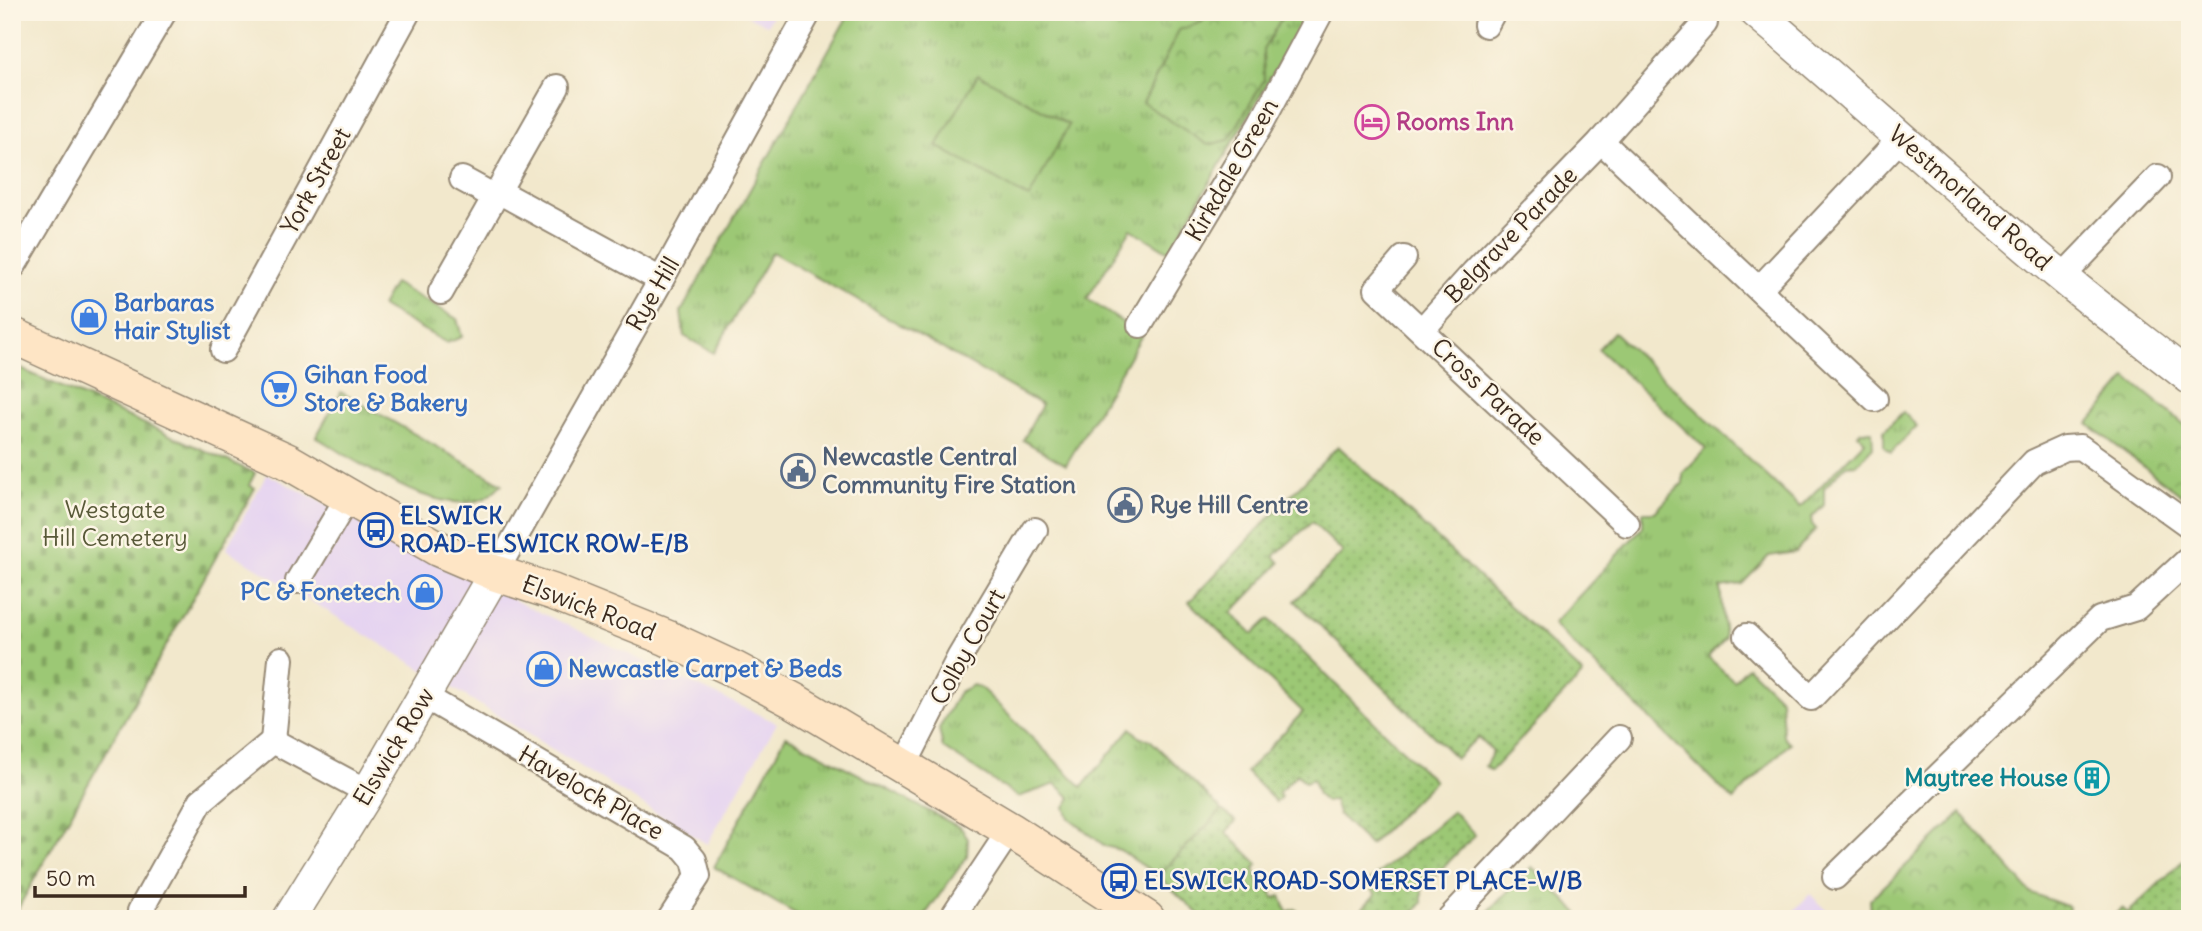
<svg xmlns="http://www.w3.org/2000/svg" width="2202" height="931" viewBox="0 0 2202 931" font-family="Delius,sans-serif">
<defs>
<pattern id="grass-tufts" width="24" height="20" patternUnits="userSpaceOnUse" patternTransform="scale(1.75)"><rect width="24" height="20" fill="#9cc875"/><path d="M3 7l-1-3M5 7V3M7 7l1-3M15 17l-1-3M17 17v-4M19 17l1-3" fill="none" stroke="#80a35f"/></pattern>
<pattern id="cemetery-stones" width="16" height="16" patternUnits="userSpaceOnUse" patternTransform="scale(1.75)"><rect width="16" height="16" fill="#9cc875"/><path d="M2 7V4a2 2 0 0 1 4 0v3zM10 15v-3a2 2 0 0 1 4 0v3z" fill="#80a35f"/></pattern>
<pattern id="park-crowns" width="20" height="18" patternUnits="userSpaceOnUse" patternTransform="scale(1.75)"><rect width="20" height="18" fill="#9cc875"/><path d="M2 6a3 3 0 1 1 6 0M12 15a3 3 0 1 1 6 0" fill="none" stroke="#80a35f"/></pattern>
<pattern id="garden-dots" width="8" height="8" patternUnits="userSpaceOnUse" patternTransform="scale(1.75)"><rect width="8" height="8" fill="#9cc875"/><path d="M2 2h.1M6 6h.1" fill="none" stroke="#80a35f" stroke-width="1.8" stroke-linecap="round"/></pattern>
</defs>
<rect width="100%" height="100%" fill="#fcf5e5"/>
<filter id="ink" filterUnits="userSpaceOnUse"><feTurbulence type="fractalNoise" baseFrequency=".0143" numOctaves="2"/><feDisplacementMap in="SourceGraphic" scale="14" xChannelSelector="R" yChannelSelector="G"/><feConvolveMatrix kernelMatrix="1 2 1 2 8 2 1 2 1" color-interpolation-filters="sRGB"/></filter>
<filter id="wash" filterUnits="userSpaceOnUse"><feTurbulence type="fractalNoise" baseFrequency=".00686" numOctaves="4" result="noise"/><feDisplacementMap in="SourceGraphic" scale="28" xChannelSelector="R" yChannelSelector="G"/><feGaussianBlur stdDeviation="1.57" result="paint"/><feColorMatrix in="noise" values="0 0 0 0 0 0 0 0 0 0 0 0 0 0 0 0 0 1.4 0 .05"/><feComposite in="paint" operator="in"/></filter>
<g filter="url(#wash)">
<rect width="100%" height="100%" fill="#f2e8cc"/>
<g fill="#e5d3f1">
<polygon points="739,12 774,12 767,25"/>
<polygon points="267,474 522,604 777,723 707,844 226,549"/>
<polygon points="1810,894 1836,919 1786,919"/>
</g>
<g fill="url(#grass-tufts)" stroke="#6c794a" stroke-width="2">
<polygon points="850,12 1309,12 1169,252 1131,229 1087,299 1142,335 1066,465 1023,440 1042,405 772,252 714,353 684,336 681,312"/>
<polygon points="394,283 457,319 462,337 447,343 381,306"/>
<polygon points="1614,332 1800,507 1865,441 1858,434 1861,431 1872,431 1873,447 1857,464 1846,465 1824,488 1824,505 1811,518 1812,524 1816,529 1796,552 1769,556 1742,584 1720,587 1725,638 1708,657 1734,681 1748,667 1781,699 1783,736 1790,743 1733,800 1553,624 1643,527 1643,512 1655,512 1683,483 1683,473 1706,449 1598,349"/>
<path d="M341 392 502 484C497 488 491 495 485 498 438 519 356 461 316 437Z"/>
<polygon points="1903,412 1917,426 1891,453 1884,447 1884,431"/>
<polygon points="973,685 982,689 1082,787 1131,728 1140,738 1149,739 1222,810 1158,876 1120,850 1105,846 1069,818 1065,807 1071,798 1056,784 1018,797 943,748 939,729 959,692"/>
<polygon points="786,736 961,828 968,839 967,857 922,919 805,919 714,867"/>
<polygon points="1532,867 1584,919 1481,919"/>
</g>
<polygon fill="url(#cemetery-stones)" stroke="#6c794a" stroke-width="2" points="12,365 255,473 249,485 255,488 12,919"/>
<g fill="url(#park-crowns)" stroke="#6c794a" stroke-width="2">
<polygon points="1208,12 1285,12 1263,50 1264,80 1229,140 1208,145 1143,103 1179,30 1202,22"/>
<polygon points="2127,378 2190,429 2190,502 2088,424"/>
<polygon points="1961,813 2031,893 2069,907 2067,919 1864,919 1871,912 1870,900"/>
</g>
<g fill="url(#garden-dots)" stroke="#6c794a" stroke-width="2">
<polygon points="1338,446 1583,674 1491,771 1485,766 1493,752 1478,737 1456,758 1295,601 1343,552 1312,522 1274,556 1280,563 1231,613 1253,634 1269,619 1434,781 1370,845 1338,814 1334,800 1326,802 1318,795 1313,779 1305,782 1297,774 1278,793 1281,797 1276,802 1246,772 1303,712 1189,602"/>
<polygon points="1222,810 1236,821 1226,832 1258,864 1254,869 1260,885 1268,882 1274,898 1281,896 1287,912 1295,909 1305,919 1204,919 1158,876"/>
<polygon points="1453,811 1475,835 1422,889 1422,903 1407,919 1352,919 1376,894 1366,884"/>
<polygon points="2190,854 2189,919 2110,919 2122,908 2128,913"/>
</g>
<polygon fill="#9cc875" stroke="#6c794a" stroke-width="2" points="978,74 1069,125 1029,198 937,146"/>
</g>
<g filter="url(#ink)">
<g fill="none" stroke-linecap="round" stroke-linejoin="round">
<g stroke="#968975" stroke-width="28">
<g id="minor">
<polyline points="1486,25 1493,12"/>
<polyline points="1601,141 1875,399"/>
<polyline points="462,179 495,197"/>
<polyline points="498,191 661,280"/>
<polyline points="1404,258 1377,289 1627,524"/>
<polyline points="14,265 164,12"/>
<polyline points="2062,277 2158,177"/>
<polyline points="1759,289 1900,139"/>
<polyline points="441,292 557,87"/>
<polyline points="1140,325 1261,124 1321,12"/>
<polyline points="1422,330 1474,272 1601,141 1705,23"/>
<polyline points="223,350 408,12"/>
<polyline points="495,573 661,280 809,12"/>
<polyline points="298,581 348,497"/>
<polyline points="1747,636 1811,698 2034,462 2065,448 2080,447 2190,526"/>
<polyline points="281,659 273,741 368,792"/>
<polyline points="424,696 684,848 694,860 698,876 670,919"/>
<polyline points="904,766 959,658 1035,530"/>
<polyline points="1835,877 2100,619 2136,608 2190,558"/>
<polyline points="140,919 140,911 201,801 273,741"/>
<polyline points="951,919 1010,830"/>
<polyline points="1449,919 1619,738"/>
</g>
</g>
<g stroke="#968975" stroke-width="35">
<g id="tertiary">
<path d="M1756 12C1859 99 1957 190 2061 276 2103 311 2147 344 2190 378"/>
<polyline points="289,919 368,792 495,573"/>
</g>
</g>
<g stroke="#968975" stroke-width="38">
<polyline id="secondary" points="12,335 287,461 439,549 495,573 553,592 667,638 736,670 796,702 1010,830 1147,919"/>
</g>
<use href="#minor" stroke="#fff" stroke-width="24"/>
<use href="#tertiary" stroke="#fff" stroke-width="32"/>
<use href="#secondary" stroke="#fee5c5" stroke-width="35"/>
</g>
</g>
<defs>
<g id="hotel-ring" transform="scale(1.75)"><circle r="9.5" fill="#fcf5e5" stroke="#d1479c" stroke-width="1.5"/><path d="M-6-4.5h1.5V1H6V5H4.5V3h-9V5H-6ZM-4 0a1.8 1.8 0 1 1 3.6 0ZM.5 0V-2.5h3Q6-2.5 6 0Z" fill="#d1479c"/></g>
<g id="shop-ring" transform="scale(1.75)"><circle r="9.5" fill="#fcf5e5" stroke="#3f7fe0" stroke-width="1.5"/><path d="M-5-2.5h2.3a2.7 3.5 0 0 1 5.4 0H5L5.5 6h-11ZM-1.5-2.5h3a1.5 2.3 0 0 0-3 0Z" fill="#3f7fe0"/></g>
<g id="supermarket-ring" transform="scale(1.75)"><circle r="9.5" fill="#fcf5e5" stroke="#3f7fe0" stroke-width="1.5"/><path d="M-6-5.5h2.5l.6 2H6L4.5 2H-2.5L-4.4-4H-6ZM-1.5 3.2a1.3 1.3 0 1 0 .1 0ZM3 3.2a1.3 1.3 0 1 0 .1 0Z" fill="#3f7fe0"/></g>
<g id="civic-ring" transform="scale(1.75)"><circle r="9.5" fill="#fcf5e5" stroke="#5c6f8a" stroke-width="1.5"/><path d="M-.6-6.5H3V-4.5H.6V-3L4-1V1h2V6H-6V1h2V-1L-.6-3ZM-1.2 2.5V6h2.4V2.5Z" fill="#5c6f8a"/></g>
<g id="bus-ring" transform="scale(1.75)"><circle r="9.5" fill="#fcf5e5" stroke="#1a4fb4" stroke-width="1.5"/><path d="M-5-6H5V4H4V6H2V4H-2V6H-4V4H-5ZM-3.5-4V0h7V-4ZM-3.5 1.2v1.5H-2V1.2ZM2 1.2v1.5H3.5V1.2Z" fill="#1a4fb4"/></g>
<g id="building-ring" transform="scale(1.75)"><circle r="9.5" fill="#fcf5e5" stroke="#0f9aa8" stroke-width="1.5"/><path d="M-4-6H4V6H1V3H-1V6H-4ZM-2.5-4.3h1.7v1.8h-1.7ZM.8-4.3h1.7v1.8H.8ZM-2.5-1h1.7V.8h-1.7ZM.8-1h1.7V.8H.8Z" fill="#0f9aa8"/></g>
</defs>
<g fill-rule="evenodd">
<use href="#hotel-ring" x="1372" y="122"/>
<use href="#shop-ring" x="89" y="317"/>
<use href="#supermarket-ring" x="279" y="389"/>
<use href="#civic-ring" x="798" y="471"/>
<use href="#civic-ring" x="1125" y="505"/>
<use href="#bus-ring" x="376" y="530"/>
<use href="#shop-ring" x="425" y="592"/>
<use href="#shop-ring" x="544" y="669"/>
<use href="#building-ring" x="2092" y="778"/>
<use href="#bus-ring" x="1119" y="881"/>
</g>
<g text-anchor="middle" stroke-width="5" stroke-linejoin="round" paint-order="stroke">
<g font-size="24" font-weight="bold" fill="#b23c85" stroke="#fcf5e5" text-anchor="start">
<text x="1396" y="130">Rooms Inn</text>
</g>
<g font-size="24" fill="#3b2a1e" stroke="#fcf5e5">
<text transform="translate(1232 170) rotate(-60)" y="8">Kirkdale Green</text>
<text transform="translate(316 181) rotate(-61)" y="8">York Street</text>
<text transform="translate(1970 198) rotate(41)" y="8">Westmorland Road</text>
<text transform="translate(1511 235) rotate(-46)" y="8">Belgrave Parade</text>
<text transform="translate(653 294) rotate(-60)" y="8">Rye Hill</text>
<text transform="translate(1488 392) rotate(43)" y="8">Cross Parade</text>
<text transform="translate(589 608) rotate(21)" y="8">Elswick Road</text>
<text transform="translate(968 647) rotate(-61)" y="8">Colby Court</text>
<text transform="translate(394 747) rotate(-59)" y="8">Elswick Row</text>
<text transform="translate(591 793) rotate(30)" y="8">Havelock Place</text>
</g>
<g font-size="24" font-weight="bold" fill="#366cbe" stroke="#fcf5e5" text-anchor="start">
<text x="114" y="311">Barbaras<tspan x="114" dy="28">Hair Stylist</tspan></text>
<text x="304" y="383">Gihan Food<tspan x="304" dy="28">Store &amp; Bakery</tspan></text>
<text x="400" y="600" text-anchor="end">PC &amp; Fonetech</text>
<text x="568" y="677">Newcastle Carpet &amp; Beds</text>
</g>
<g font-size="24" font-weight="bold" fill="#4e5e75" stroke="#fcf5e5" text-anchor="start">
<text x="822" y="465">Newcastle Central<tspan x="822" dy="28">Community Fire Station</tspan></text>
<text x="1150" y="513">Rye Hill Centre</text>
</g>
<g font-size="24" fill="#585938" stroke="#fcf5e5">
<text x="115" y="518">Westgate<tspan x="115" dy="28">Hill Cemetery</tspan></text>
</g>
<g font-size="24" font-weight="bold" fill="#164399" stroke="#fcf5e5" text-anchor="start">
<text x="400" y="524">ELSWICK<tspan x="400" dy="28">ROAD-ELSWICK ROW-E/B</tspan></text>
<text x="1144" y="889">ELSWICK ROAD-SOMERSET PLACE-W/B</text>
</g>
<g font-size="24" font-weight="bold" fill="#0d838f" stroke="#fcf5e5" text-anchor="end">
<text x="2068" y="786">Maytree House</text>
</g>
</g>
<rect width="2202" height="931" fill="none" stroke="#fcf5e5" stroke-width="42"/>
<path d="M35 886v10h210v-10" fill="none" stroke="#3b2a1e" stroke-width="3.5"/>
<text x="46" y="886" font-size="21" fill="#3b2a1e" stroke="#fcf5e5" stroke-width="5" paint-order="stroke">50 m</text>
</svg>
